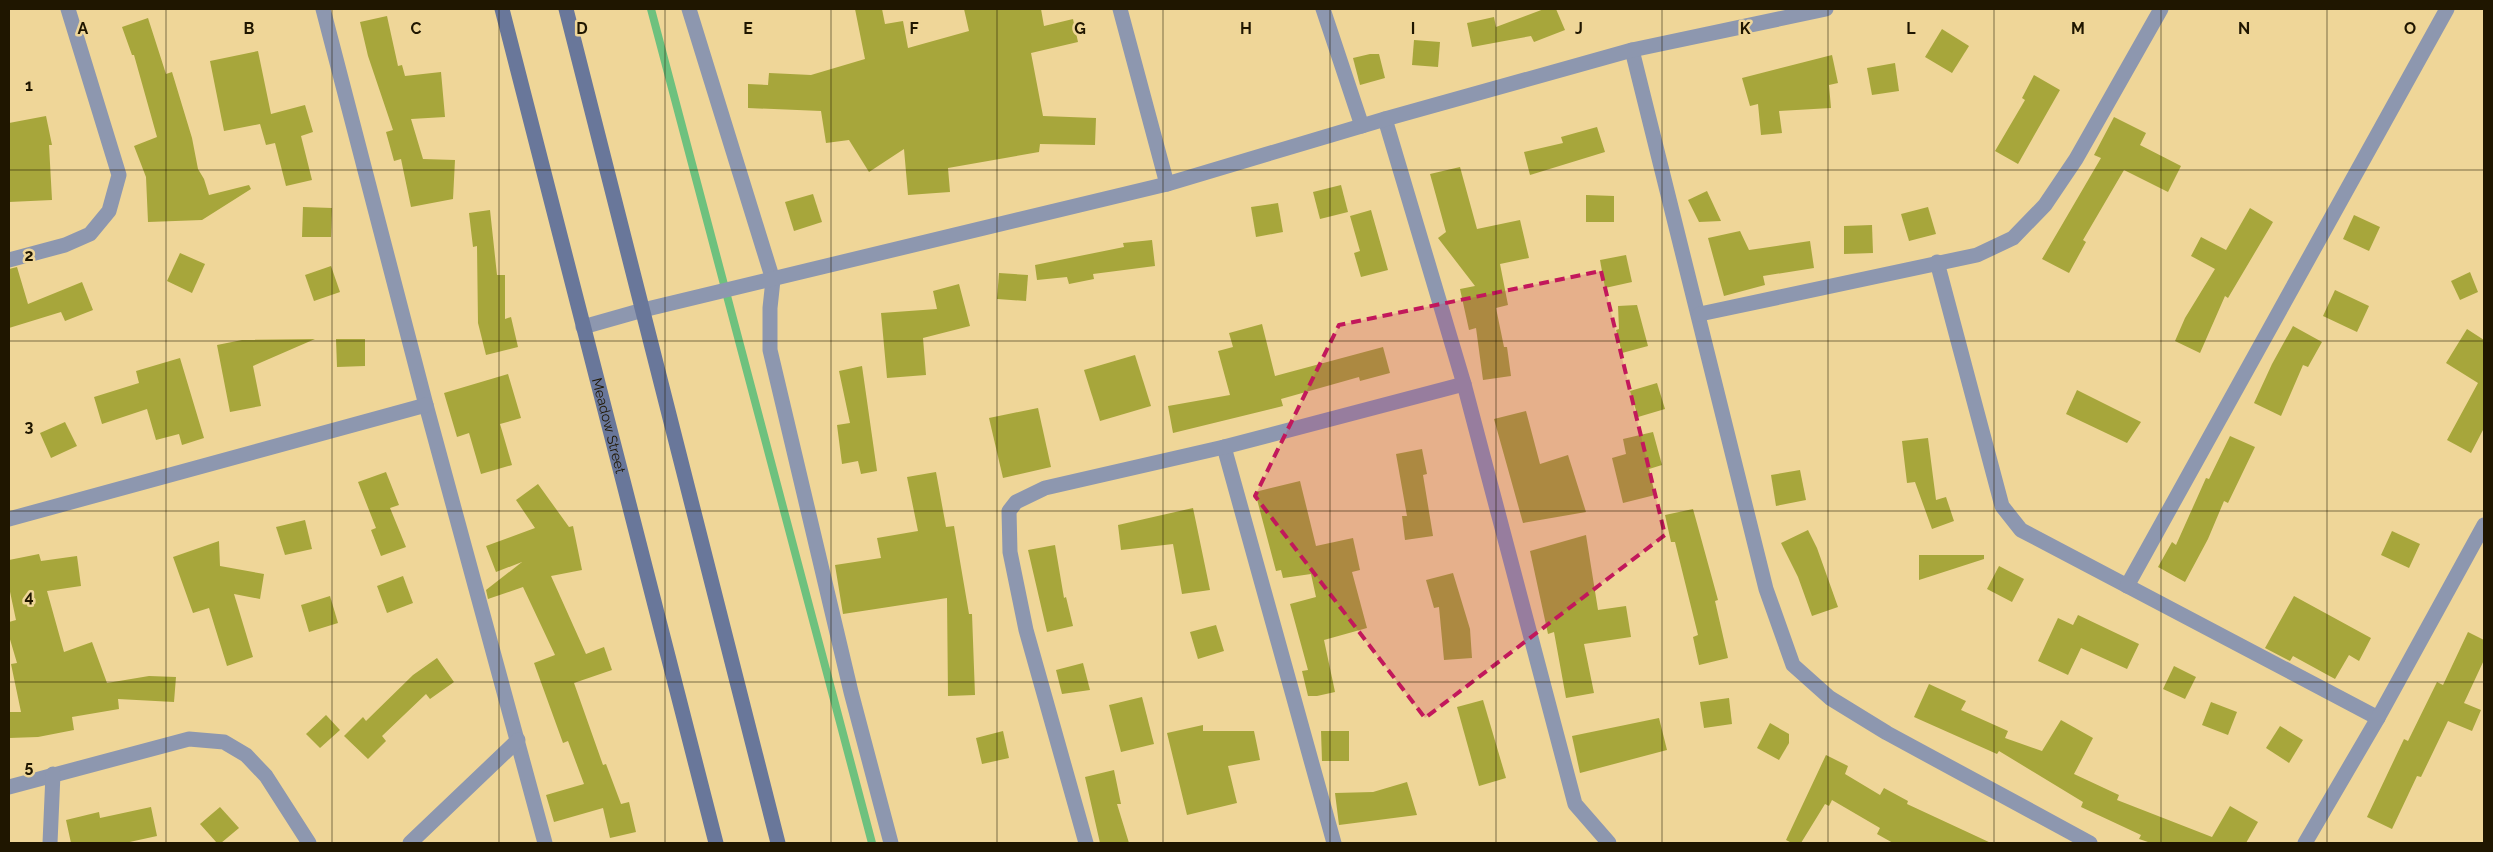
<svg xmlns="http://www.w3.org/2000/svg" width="2493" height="852" viewBox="0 0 2493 852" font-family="Raleway,sans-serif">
<rect width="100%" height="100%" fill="#efd698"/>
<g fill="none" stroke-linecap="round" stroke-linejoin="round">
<polyline stroke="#6ec17e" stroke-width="8" points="651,9 872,843"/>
</g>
<g fill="#a7a63b">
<polygon points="855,9 882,9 885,24 903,21 908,48 969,31 964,9 1041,9 1044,26 1073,19 1078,42 1031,53 1043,116 1096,118 1095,145 1040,144 1039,152 948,168 950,192 908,195 904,149 869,172 849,140 826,143 821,111 748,108 748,84 768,85 769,73 811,75 865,59"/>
<polygon points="1544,9 1556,9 1565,30 1534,42 1531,36 1472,47 1467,23 1494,17 1496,27"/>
<polygon points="387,16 398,66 402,65 405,76 441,72 445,117 411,119 423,159 455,160 453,199 411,207 401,159 394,161 386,132 393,130 368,56 360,22"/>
<polygon points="148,18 166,74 172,72 192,138 198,169 204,179 209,195 249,185 251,189 202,220 148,222 146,177 134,146 157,137 134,55 132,55 122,27"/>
<polygon points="1942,29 1969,46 1952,73 1925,57"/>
<polygon points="1414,40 1440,42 1438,67 1412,65"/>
<polygon points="258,51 271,114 305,105 313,132 301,136 312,180 286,186 275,143 266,145 260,124 224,131 210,61"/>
<polygon points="1370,54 1379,54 1385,78 1360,85 1353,58"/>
<polygon points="1832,55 1838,83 1829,85 1831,108 1779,111 1782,133 1761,135 1758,104 1750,106 1742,78"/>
<polygon points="1895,63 1899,91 1872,95 1867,68"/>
<polygon points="2034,75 2060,90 2018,164 1995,151 2025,100 2022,98"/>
<polygon points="46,116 52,145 49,145 52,200 9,202 9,123"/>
<polygon points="2114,117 2146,133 2140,145 2181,166 2168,192 2124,170 2083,240 2086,242 2069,273 2042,259 2101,158 2094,155"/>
<polygon points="1597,127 1605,152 1530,175 1524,152 1563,143 1561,137"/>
<polygon points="1460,167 1477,229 1520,220 1529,258 1500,264 1508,305 1496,308 1504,347 1507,347 1511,376 1483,380 1476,328 1469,330 1460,289 1475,286 1438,238 1446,232 1430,174"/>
<polygon points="1341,185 1348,212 1320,219 1313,192"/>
<polygon points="1707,191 1721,221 1699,222 1688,200"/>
<polygon points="813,194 822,222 794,231 785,202"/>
<polygon points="1586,195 1614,196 1614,222 1586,222"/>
<polygon points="1278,203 1283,232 1256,237 1251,207"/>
<polygon points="303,207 332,208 331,237 302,237"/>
<polygon points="1928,207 1936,234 1909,241 1901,214"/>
<polygon points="2250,208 2273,222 2228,298 2225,296 2200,353 2175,341 2185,318 2215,269 2191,256 2201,237 2226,250"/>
<polygon points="490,210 497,275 505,275 505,319 511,317 518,347 486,355 478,323 477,246 473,247 469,213"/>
<polygon points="1371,210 1388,270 1361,277 1354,253 1360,251 1350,216"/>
<polygon points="2354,215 2380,227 2369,251 2343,239"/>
<polygon points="1872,225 1873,253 1844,254 1844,226"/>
<polygon points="1740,231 1749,250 1810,241 1814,268 1763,276 1765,285 1724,296 1708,238"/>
<polygon points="1152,240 1155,266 1093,274 1094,279 1069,284 1067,277 1037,280 1035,265 1124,247 1123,243"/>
<polygon points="180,253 205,264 192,293 167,281"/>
<polygon points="1626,255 1632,282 1605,288 1600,260"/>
<polygon points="331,266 340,292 314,301 305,275"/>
<polygon points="17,267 28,304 82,282 93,310 65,321 61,312 9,328 9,269"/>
<polygon points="2470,272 2478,292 2460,300 2451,281"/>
<polygon points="999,273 1028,275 1026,301 997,299"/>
<polygon points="959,284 970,326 923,338 926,375 887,378 881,313 937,309 933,291"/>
<polygon points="2335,290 2369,306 2357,332 2323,316"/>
<polygon points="1637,305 1648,346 1622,353 1616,330 1619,329 1618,306"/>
<polygon points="1262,324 1275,376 1383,347 1390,373 1360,381 1359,377 1281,399 1283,406 1173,433 1168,406 1230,395 1218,351 1233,347 1229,333"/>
<polygon points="2293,326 2322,342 2308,367 2303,365 2281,416 2254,403 2272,364"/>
<polygon points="2467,329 2484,340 2484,428 2471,453 2447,440 2478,383 2446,363"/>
<polygon points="315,339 253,366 261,406 230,412 217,345 242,340"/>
<polygon points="336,339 365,339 365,366 337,367"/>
<polygon points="1135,355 1151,406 1100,421 1084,370"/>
<polygon points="180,358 204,438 182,445 179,434 156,440 147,409 102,424 94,397 139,383 136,371"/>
<polygon points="862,366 877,471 861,474 858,461 842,464 837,425 850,423 839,371"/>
<polygon points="508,374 521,418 500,424 512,465 481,474 469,433 457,437 444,393"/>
<polygon points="1657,383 1665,409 1638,417 1630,391"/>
<polygon points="2077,390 2141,422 2127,443 2066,414"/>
<polygon points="1038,408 1051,467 1003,478 989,418"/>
<polygon points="1526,411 1540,464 1568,455 1586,512 1523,523 1494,419"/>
<polygon points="65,422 77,446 51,458 40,433"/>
<polygon points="1653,432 1662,465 1649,469 1655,495 1623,503 1612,458 1626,454 1623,439"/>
<polygon points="2230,436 2255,447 2228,503 2224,501 2208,539 2185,582 2158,567 2172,542 2176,545 2206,478 2209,479"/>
<polygon points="1928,438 1936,500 1946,497 1954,521 1932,529 1915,482 1907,483 1902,441"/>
<polygon points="1422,449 1427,474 1423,475 1433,536 1405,540 1402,516 1407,516 1396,454"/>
<polygon points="1800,470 1806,500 1776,506 1771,475"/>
<polygon points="386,472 399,505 390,508 406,547 381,556 371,530 376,528 358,482"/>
<polygon points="936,472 946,527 954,526 969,614 972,614 975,695 948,696 947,598 843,614 835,565 881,558 877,538 918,531 907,477"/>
<polygon points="1300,481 1316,546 1353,538 1360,570 1352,572 1367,628 1324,640 1335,692 1317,696 1308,696 1302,671 1308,670 1290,604 1316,597 1311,574 1283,578 1281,570 1276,571 1255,492"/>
<polygon points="538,484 569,527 573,526 582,570 551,576 586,654 604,647 612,670 574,683 603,765 606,764 621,804 629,802 636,832 610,838 603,808 554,822 546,795 584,784 568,741 563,743 534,663 555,655 523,587 488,599 486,590 522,562 496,572 486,546 535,528 516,500"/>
<polygon points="1193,508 1210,590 1182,594 1173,544 1121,550 1118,525"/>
<polygon points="1693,509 1718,600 1715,601 1728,658 1699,665 1693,637 1698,635 1675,542 1671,542 1665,515"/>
<polygon points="305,520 312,549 285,555 276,527"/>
<polygon points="1808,530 1817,548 1838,607 1812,616 1798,577 1781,543"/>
<polygon points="2392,531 2420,544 2409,568 2381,555"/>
<polygon points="1586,535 1598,610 1626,606 1631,637 1584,644 1594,693 1566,698 1554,632 1548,634 1530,551"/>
<polygon points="219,541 220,566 264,574 260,599 234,594 253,657 227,666 209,608 193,613 173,557"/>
<polygon points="1055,545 1064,598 1066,597 1073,626 1047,632 1028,550"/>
<polygon points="39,554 41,561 77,556 81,586 47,591 64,652 92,642 107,683 149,676 176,677 174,702 118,699 119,709 72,717 74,730 38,737 9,738 9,712 21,712 11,664 17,663 9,636 9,622 16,620 9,587 9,560"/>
<polygon points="1919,555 1984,555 1984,559 1919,580"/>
<polygon points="1999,566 2024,579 2012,602 1987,589"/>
<polygon points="1453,573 1470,629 1472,658 1444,660 1439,607 1434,608 1426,580"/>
<polygon points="403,576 413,603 387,613 377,586"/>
<polygon points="330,596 338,623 309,632 301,605"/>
<polygon points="2294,596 2371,638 2359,661 2349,655 2335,679 2293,656 2290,661 2265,648"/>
<polygon points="2078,615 2139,644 2127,669 2081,648 2068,675 2038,661 2058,618 2073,625"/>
<polygon points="1216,625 1224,651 1198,659 1190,632"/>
<polygon points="2468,632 2484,640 2484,660 2464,703 2481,710 2472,731 2448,721 2421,777 2417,776 2392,829 2367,817 2404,739 2408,741 2437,682 2443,685"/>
<polygon points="437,658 454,682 430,699 426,694 382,736 386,741 368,759 344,736 363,717 366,721 413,675"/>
<polygon points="1083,663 1090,690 1062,694 1056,670"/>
<polygon points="2174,666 2196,677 2185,699 2163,689"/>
<polygon points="1929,684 1966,701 1961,710 2008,731 2005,738 2042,751 2061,720 2093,738 2074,774 2119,795 2117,800 2212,837 2230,806 2258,822 2246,843 2151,843 2139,839 2141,835 2081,807 2083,802 1999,751 1997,754 1914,717"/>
<polygon points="1142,697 1154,744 1121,752 1109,705"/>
<polygon points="1729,698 1732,724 1704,728 1700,702"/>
<polygon points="1483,700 1506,778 1479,786 1457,707"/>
<polygon points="2211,702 2237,712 2228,735 2202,725"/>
<polygon points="326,715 340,730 320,748 306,734"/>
<polygon points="1659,718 1667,750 1580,773 1572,736"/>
<polygon points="1770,723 1789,734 1789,743 1779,760 1757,748"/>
<polygon points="1203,725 1203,731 1254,731 1260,760 1228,766 1237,803 1187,815 1167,733"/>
<polygon points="2280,726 2303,740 2289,763 2266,748"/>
<polygon points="1003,731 1009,758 982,764 976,738"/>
<polygon points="1321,731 1349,731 1349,761 1322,761"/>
<polygon points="1826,755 1848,766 1845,774 1880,795 1884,788 1908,801 1907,804 1991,843 1893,843 1877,834 1880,828 1832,800 1829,806 1825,804 1801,843 1792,843 1786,840"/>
<polygon points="1114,770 1121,804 1117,804 1129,843 1100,843 1085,777"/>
<polygon points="1407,782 1417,815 1339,825 1335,793 1373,792"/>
<polygon points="151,807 157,836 125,843 71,843 66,820 99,812 100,818"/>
<polygon points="220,807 239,828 221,843 217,843 200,824"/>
</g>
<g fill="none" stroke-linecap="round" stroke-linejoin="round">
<g stroke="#8d97af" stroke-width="15">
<polyline points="323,9 426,405 545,843"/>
<polyline points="689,9 773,280 770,308 770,350 851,692 891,843"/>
<polyline points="1120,9 1167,184"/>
<polyline points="1323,9 1362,126"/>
<polyline points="1632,50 1766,589 1793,665 1830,698 1887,733 2090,843"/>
<polyline points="1385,119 1464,384 1575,804 1609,843"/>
<polyline points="9,260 65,245 90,234 109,211 119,175 68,9"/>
<polyline points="1937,262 2002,506 2021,530 2378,718"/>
<polyline points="1700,314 1977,255 2013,238 2045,205 2076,159 2161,9"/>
<polyline points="583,327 643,310 1167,184 1385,119 1632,50 1826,9"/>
<polyline points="1224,447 1334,843"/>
<polyline points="9,519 426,405"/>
<polyline points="2127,586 2447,9"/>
<polyline points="9,787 189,739 224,742 246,755 266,776 309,843"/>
<polyline points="50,843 53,774"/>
<polyline points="410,843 518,740"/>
<polyline points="1086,843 1026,630 1010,552 1009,511 1016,502 1045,488 1224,447 1464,384"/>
<polyline points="2305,843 2378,718 2484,525"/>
</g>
<g stroke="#69779a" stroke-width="15">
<path id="s1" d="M502 9 716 843"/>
<polyline points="566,9 778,843"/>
</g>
</g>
<path fill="#c2185b" fill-opacity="0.2" stroke="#c2185b" stroke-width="4" stroke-dasharray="10 6" stroke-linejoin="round" d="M1601 271 1665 535 1425 718 1255 496 1339 325Z"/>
<path fill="none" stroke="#1f1600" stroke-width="1" stroke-opacity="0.55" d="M166 9V843M332 9V843M499 9V843M665 9V843M831 9V843M997 9V843M1163 9V843M1330 9V843M1496 9V843M1662 9V843M1828 9V843M1994 9V843M2161 9V843M2327 9V843M9 170H2484M9 341H2484M9 511H2484M9 682H2484"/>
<g text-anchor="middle" stroke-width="5" stroke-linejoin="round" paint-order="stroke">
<g font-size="14" fill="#1f1600" stroke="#efd698">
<text dy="5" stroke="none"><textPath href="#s1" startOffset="430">Meadow Street</textPath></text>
</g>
</g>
<g font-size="16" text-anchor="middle" font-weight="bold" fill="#1f1600" stroke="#efd698" stroke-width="5" stroke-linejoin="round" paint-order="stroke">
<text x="83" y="34">A</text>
<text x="249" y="34">B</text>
<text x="416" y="34">C</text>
<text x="582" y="34">D</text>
<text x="748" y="34">E</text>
<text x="914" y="34">F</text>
<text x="1080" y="34">G</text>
<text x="1246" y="34">H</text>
<text x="1413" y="34">I</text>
<text x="1579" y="34">J</text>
<text x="1745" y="34">K</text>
<text x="1911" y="34">L</text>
<text x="2078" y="34">M</text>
<text x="2244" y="34">N</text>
<text x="2410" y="34">O</text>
<text x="29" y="91">1</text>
<text x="29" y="261">2</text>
<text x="29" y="432">3</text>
<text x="29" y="602">4</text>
<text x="29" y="772">5</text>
</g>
<rect width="2493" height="852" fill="none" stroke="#1f1600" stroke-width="20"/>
</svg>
